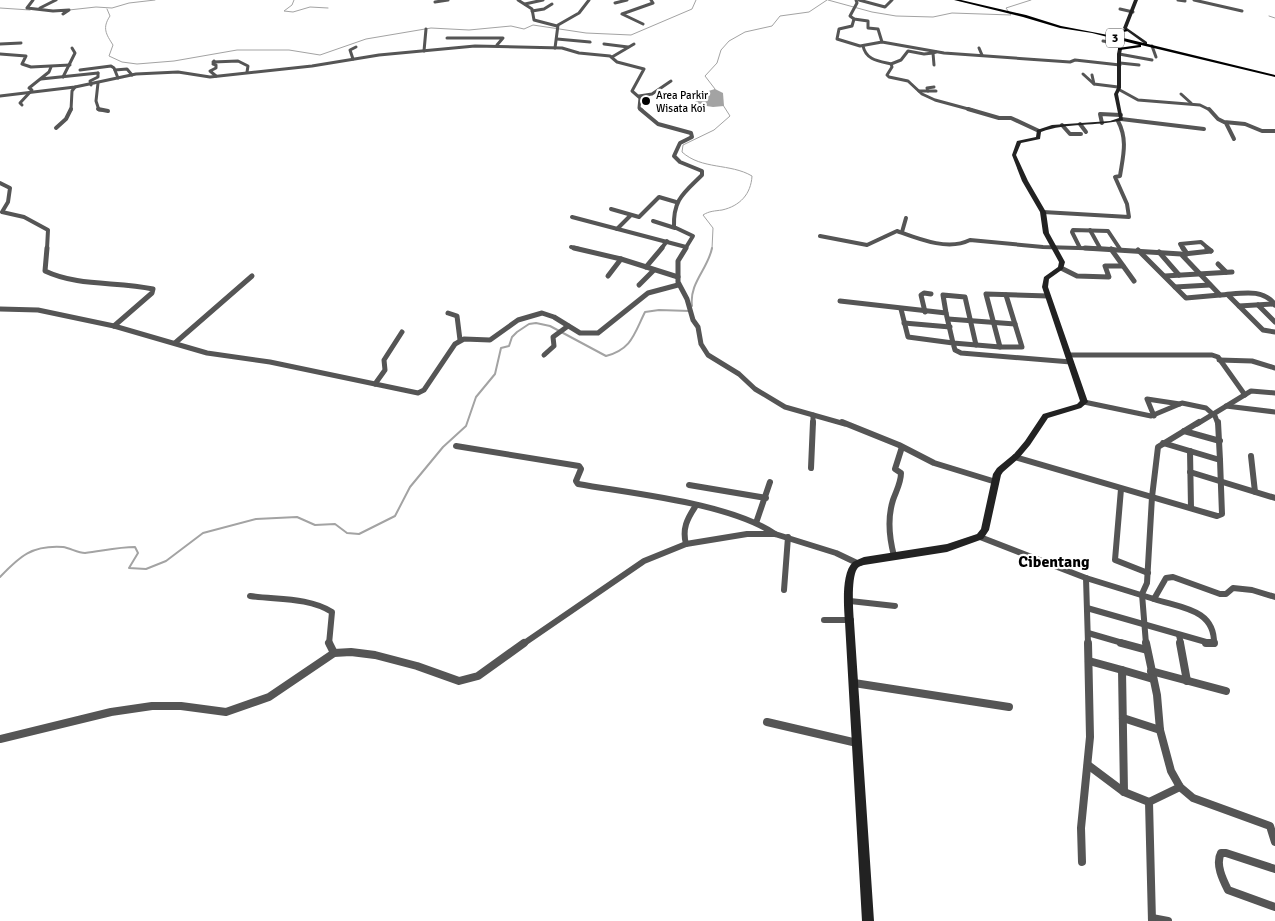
<svg xmlns="http://www.w3.org/2000/svg" width="1275" height="921" viewBox="0 0 1275 921" font-family="Signika,sans-serif">
<rect width="100%" height="100%" fill="#fff"/>
<polygon fill="#a3a3a3" points="715,89 723,93 724,106 713,107 694,104 702,93"/>
<g fill="none" stroke-linecap="round" stroke-linejoin="round">
<g stroke="#a3a3a3" stroke-width="1">
<polyline points="294,0 292,5 284,11 293,12 310,7 328,8"/>
<polyline points="828,0 872,12 896,16 933,17 952,13 1011,15 1006,8 1031,0"/>
<polyline points="0,8 30,10"/>
<path d="M107 9 110 16C102 28 106 34 113 45L109 56 122 62 137 64 174 61 237 50H289L320 55 366 39 431 28 469 30 511 26 524 29 533 25 586 33 631 35 692 9 696 0"/>
<polyline points="69,10 96,7 112,8 129,3 155,0"/>
<polyline points="1269,16 1275,18"/>
<polyline points="714,91 715,89 705,76 717,63 721,50 729,41 745,32 772,26 780,16 809,12 827,0"/>
<path d="M712 249 713 228 703 215C709 211 715 211 722 210 740 206 751 194 752 176 730 163 702 170 682 152L683 145 714 130 730 116 723 105"/>
</g>
<g stroke="#a3a3a3" stroke-width="2">
<path d="M692 306C689 283 708 269 712 248"/>
<path d="M0 577C20 556 32 545 63 547 70 548 78 553 85 553 102 551 118 547 135 547L138 553 129 568 146 569 166 561 203 533 256 519 297 517 315 525 335 524 347 533 359 534 395 516 410 487 443 447 466 426 476 397 495 374 501 348 509 346 512 337 517 332 529 324 536 323 550 326 606 356C632 349 634 334 645 312L659 310 690 311"/>
</g>
<g stroke="#555" stroke-width="3">
<polyline points="33,0 27,8 53,11 69,10 63,14"/>
<polyline points="518,0 532,9 534,20 557,26"/>
<polyline points="856,0 857,3 850,16 854,19 868,21 868,28 878,29 882,42 944,53 1070,62 1075,60 1120,65"/>
<polyline points="859,0 885,7 892,0"/>
<polyline points="1178,0 1185,1"/>
<polyline points="1194,0 1242,11"/>
<polyline points="435,2 448,0"/>
<polyline points="615,3 627,0"/>
<polyline points="525,4 543,0"/>
<polyline points="40,8 56,0"/>
<polyline points="1120,9 1133,12"/>
<polyline points="532,11 544,9 552,4"/>
<polyline points="854,19 852,26 839,29 837,39 860,46 882,42"/>
<polyline points="643,24 622,14 653,3 651,0"/>
<polyline points="447,38 503,38 497,45"/>
<polyline points="557,39 590,42"/>
<polyline points="1103,41 1121,44"/>
<polyline points="0,44 21,43"/>
<polyline points="604,44 628,47"/>
<path d="M863 46C866 60 878 61 891 64L892 67 887 75 889 77 908 81 922 94 935 100 972 110"/>
<polyline points="1152,46 1156,57"/>
<polyline points="555,48 558,25 579,13 589,0"/>
<polyline points="979,48 982,55"/>
<polyline points="424,51 426,29"/>
<polyline points="0,54 26,56 22,64 31,67 70,65"/>
<polyline points="1119,54 1152,60"/>
<polyline points="612,57 634,44"/>
<polyline points="353,59 350,50 356,47"/>
<polyline points="214,61 213,64 216,65 216,68 210,71 216,76"/>
<polyline points="213,62 238,61 248,66 247,72"/>
<polyline points="1120,63 1139,65"/>
<polyline points="891,64 901,60 908,51 924,54 933,53"/>
<polyline points="934,65 933,53 936,52"/>
<polyline points="80,70 111,66 114,68 118,78"/>
<polyline points="115,70 127,69 132,75"/>
<polyline points="1083,74 1094,84"/>
<polyline points="1092,75 1094,84 1118,87"/>
<polyline points="63,77 75,53 72,48"/>
<polyline points="41,79 98,73"/>
<polyline points="98,83 96,101 99,110 103,110"/>
<polyline points="91,85 90,81 98,77 98,73"/>
<polyline points="1118,89 1138,100 1200,105 1210,110"/>
<polyline points="919,91 936,91"/>
<polyline points="928,91 927,88 934,87"/>
<polyline points="1181,94 1191,103"/>
<polyline points="0,96 75,87 136,74 178,72 210,77 312,66 379,55 475,46 562,48 579,53 610,56 617,62 644,69 632,91 640,98 639,108 642,110"/>
<polyline points="639,96 652,94 671,81"/>
<polyline points="22,105 20,103 32,90 29,88 49,72 51,67"/>
<polyline points="71,110 72,91 75,87"/>
</g>
<g stroke="#555" stroke-width="4">
<polyline points="98,109 108,111"/>
<path d="M640 109 658 124 691 133 692 137 680 143 674 156 680 162 702 171V175C684 193 673 199 674 227L693 236 685 249"/>
<polyline points="968,109 999,118 1011,118 1039,131"/>
<polyline points="1209,109 1218,119 1224,122 1245,124 1262,131 1275,131"/>
<polyline points="1121,119 1204,129"/>
<polyline points="1102,123 1100,114 1121,115"/>
<polyline points="1226,123 1234,139"/>
<polyline points="1080,124 1086,132"/>
<polyline points="1062,125 1070,134 1081,134"/>
<polyline points="56,128 66,119 71,109"/>
<polyline points="0,183 10,188 8,202 2,212 24,217 48,230 47,249"/>
<polyline points="611,209 639,217 659,197 676,202"/>
<path d="M1043 212 1129 217 1127 204 1115 177 1120 176C1123 156 1128 140 1118 121"/>
<polyline points="572,217 686,247"/>
<polyline points="653,221 675,228"/>
<polyline points="617,229 631,215"/>
<polyline points="1090,230 1100,248"/>
<polyline points="902,232 906,218"/>
<path d="M820 236 867 245 897 231C919 239 948 251 970 240L1043 247 1113 249"/>
<polyline points="571,247 579,249"/>
<polyline points="1080,248 1072,232 1073,230 1108,231 1120,249"/>
<polyline points="661,249 667,241"/>
<polyline points="1183,249 1180,244 1201,242 1209,249"/>
</g>
<g stroke="#555" stroke-width="5">
<path d="M47 248 45 271C79 287 117 281 153 289L152 293 114 326"/>
<polyline points="574,248 621,259 678,277"/>
<polyline points="686,248 678,261 678,282 687,299 693,320 698,327 701,344 708,355 739,374 755,389 785,407 845,424"/>
<path d="M1085 248 1181 254 1220 295C1239 294 1263 287 1275 305"/>
<polyline points="1183,248 1187,254"/>
<polyline points="1207,248 1211,251"/>
<polyline points="1111,249 1134,281"/>
<polyline points="1138,250 1186,298 1220,295"/>
<polyline points="1159,252 1179,275"/>
<polyline points="1184,254 1211,251"/>
<polyline points="1218,264 1226,272"/>
<polyline points="646,267 662,248"/>
<polyline points="1061,268 1077,276 1109,277 1105,266 1123,266"/>
<polyline points="608,276 621,259"/>
<polyline points="1165,276 1232,272"/>
<polyline points="639,285 654,270"/>
<polyline points="1175,287 1210,285"/>
<polyline points="1228,295 1263,330 1275,332"/>
<polyline points="840,301 946,313 953,343 1000,347 986,294 1048,296"/>
<polyline points="1258,305 1275,322"/>
<polyline points="1239,306 1274,304"/>
<polyline points="0,309 38,310 114,326 207,353 270,362 418,393 424,390 455,344 464,339 490,340 518,320 542,313 554,317 580,333 598,333 648,293 678,285"/>
<polyline points="901,309 908,337 953,343 955,350 961,353 1071,362"/>
<polyline points="925,312 921,295 924,293 931,294"/>
<polyline points="448,313 457,316 460,340"/>
<polyline points="946,313 943,295 965,297 976,345"/>
<polyline points="948,319 1015,324"/>
<polyline points="904,323 950,327"/>
<polyline points="175,343 252,276"/>
<polyline points="1000,347 1022,347 1006,295"/>
<polyline points="544,355 554,346 553,337 568,326"/>
<polyline points="1069,355 1212,355 1218,357 1245,395"/>
<polyline points="1219,360 1252,361 1275,368"/>
<polyline points="375,384 385,370 384,360 402,332"/>
<polyline points="1084,402 1151,416 1182,403 1206,408 1215,416 1218,424"/>
<polyline points="1226,406 1275,412"/>
<polyline points="1154,416 1147,399 1180,404"/>
<polyline points="813,424 813,415"/>
<polyline points="1197,424 1251,391 1275,393"/>
</g>
<g stroke="#555" stroke-width="6">
<polyline points="842,422 899,445 934,463 996,482"/>
<polyline points="1218,422 1220,460"/>
<polyline points="1184,431 1220,441"/>
<path d="M456 446 579 466 581 469 576 481 578 484C634 494 729 503 775 534"/>
<polyline points="1190,451 1191,508"/>
<polyline points="1251,456 1255,492"/>
<polyline points="1015,457 1217,516 1222,514 1220,460 1163,443"/>
<polyline points="811,468 813,422"/>
<polyline points="1190,472 1275,498"/>
<polyline points="689,485 766,498"/>
<polyline points="1121,489 1115,560 1148,573"/>
<polyline points="756,523 770,482"/>
<polyline points="980,537 1086,578 1154,599 1166,578 1173,577 1220,594 1226,594 1233,588 1252,590 1275,597"/>
<path d="M686 544C682 529 687 519 695 507"/>
<path d="M894 556C889 537 887 519 893 500 896 491 901 483 901 473L895 469 902 447"/>
<polyline points="1086,578 1088,644"/>
<polyline points="784,590 788,537"/>
<path d="M250 596C277 600 308 597 332 612L329 644"/>
<path d="M1154 599C1181 608 1215 609 1214 644"/>
<polyline points="850,601 895,606"/>
<polyline points="1087,608 1213,644"/>
<polyline points="824,620 851,620"/>
<polyline points="1088,633 1126,644"/>
<polyline points="1179,635 1181,644"/>
<polyline points="523,644 644,561 686,544 747,534 775,534 836,553 857,563"/>
<polyline points="1146,644 1142,594 1147,583 1152,497 1158,447 1199,422"/>
</g>
<g stroke="#555" stroke-width="8">
<polyline points="329,643 334,653"/>
<polyline points="1121,643 1147,650"/>
<polyline points="1146,643 1157,695 1160,730 1171,771 1180,787 1193,798 1270,826 1275,842"/>
<polyline points="1180,643 1187,681"/>
<polyline points="1206,643 1214,643"/>
<polyline points="1089,661 1122,670"/>
<polyline points="1151,671 1226,691"/>
<polyline points="854,683 1009,707"/>
<polyline points="1123,718 1160,730"/>
<polyline points="767,722 857,743"/>
<polyline points="0,739 111,712 152,706 181,706 226,712 269,697 334,653 351,652 375,655 417,666 459,681 478,676 524,643"/>
<polyline points="1088,765 1124,792 1149,802"/>
<polyline points="1124,792 1122,670 1153,679"/>
<polyline points="1082,862 1081,828 1090,737 1088,643"/>
<path d="M1275 869 1226 853H1221C1215 864 1223 880 1228 890L1275 907"/>
<polyline points="1152,918 1168,921"/>
<polyline points="1152,921 1149,802 1180,787"/>
</g>
<g fill="#222" fill-rule="evenodd">
<polygon points="1134,0 1138,0 1127,28 1147,42 1147,44 1145,44 1123,28"/>
<path d="M1122 38 1124 39 1121 54V88L1118 94 1123 120C1096 127 1067 122 1041 132L1040 139 1021 143 1016 155 1028 181 1046 212 1049 233 1065 262 1063 269 1049 279 1048 287 1088 402 1081 408 1048 418 1030 445 1019 458 1003 472 1001 475 989 530 983 539 947 552 864 565C861 566 859 566 857 569 851 578 853 611 854 622L874 921H862L845 622C844 607 841 573 853 562 856 560 860 559 864 557L947 544 977 534 981 529 993 474 997 468 1014 454 1025 441 1043 414 1077 404 1080 401 1042 287 1044 277 1058 267 1059 262 1043 233 1040 212 1022 181 1012 155 1017 141 1036 137 1037 130 1052 125 1110 121 1119 118 1114 94 1117 88V54L1120 39Z"/>
</g>
<polygon fill="#000" fill-rule="evenodd" points="954,0 961,0 1026,15 1061,26 1108,35 1108,33 1126,29 1128,31 1111,35 1275,75 1275,77 1141,45 1141,47 1120,50 1118,50 1118,48 1139,45 1092,33 1060,28 1023,17"/>
</g>
<circle fill="#000" stroke="#fff" stroke-width="2" cx="646" cy="101" r="5"/>
<g text-anchor="middle" stroke-width="4.5" stroke-linejoin="round" paint-order="stroke">
<g font-size="11" fill="#000" stroke="#fff" text-anchor="start">
<text x="656" y="99">Area Parkir<tspan x="656" dy="13">Wisata Koi</tspan></text>
</g>
<rect fill="#fff" stroke="#4c4c4c" stroke-width="1" x="1106" y="28.5" width="18" height="19" rx="4"/>
<g font-size="12" font-weight="bold" fill="#000">
<text x="1115" y="42">3</text>
</g>
<g font-size="16" font-weight="bold" fill="#000" stroke="#fff">
<text x="1054" y="567">Cibentang</text>
</g>
</g>
</svg>
